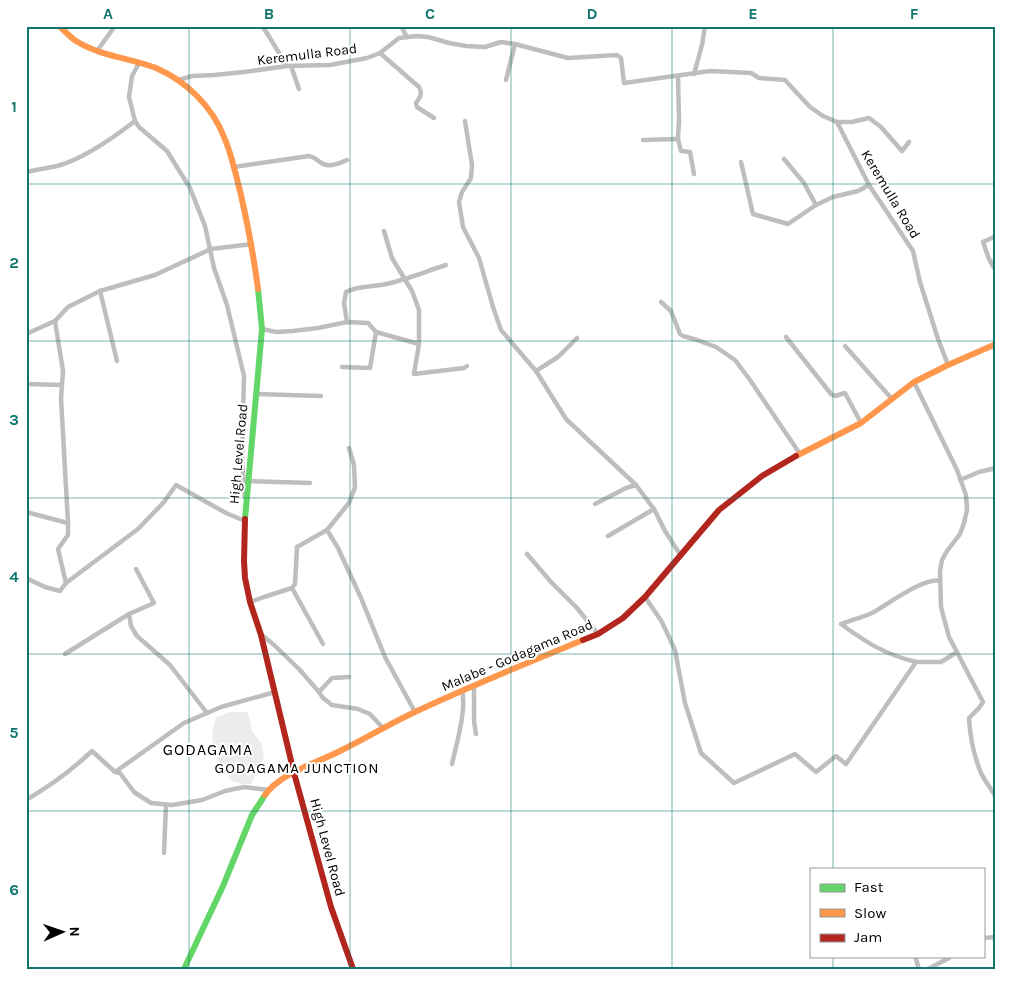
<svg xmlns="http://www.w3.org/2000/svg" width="1022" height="995" viewBox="0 0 1022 995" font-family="Karla,sans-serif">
<rect width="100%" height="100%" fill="#fff"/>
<path fill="#ececec" d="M230 712H247L251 723 252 731 262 744 264 757 251 784C245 784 237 784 231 780 229 778 226 773 224 770 213 754 209 736 216 717Z"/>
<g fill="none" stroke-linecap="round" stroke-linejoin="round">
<g stroke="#bebebe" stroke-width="4.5">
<polyline points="261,26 265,30 287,66"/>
<polyline points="401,26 407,37"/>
<polyline points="97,51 115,26"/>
<path d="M380 53 419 87C423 94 420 97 416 103L417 107 434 118"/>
<polyline points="139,63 132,76 129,97 135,121 139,127 167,151 190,188 205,226 214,268 227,305 244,376 242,461 245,497"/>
<polyline points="291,66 299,89"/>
<polyline points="694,74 702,45 705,26"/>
<polyline points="678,76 679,120 678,139 681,151 690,152 694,174"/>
<polyline points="179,80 192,76 214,75 244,72 287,66 330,65 367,58 380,53 399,38 416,36 428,37 449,43 466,46 485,47 501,42 515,44 568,58 617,55 621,58 624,83 710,71 751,73 759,78 785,80 810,107 823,116 837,122"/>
<polyline points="506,80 515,44"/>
<polyline points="465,121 472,165 471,178 462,192 459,202 463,227 479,258 493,307 501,330 536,371 566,419 636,485 654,509 665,531 681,556"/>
<polyline points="643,140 678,139"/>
<polyline points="909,142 902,151 881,127 869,118 852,122 837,122 869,185 913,251 920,282 938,339 948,365"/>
<polyline points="784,159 804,183 816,205 833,197 858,191 869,185"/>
<polyline points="741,162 753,214 788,224 816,205"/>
<path d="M234 167 309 156C314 157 316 159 320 162 328 169 339 163 347 160"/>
<path d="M26 172C36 170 47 168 57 166 84 159 113 138 135 121"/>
<polyline points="384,231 392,258 412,291 419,310 419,344"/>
<polyline points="996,236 983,242 989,259 996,271"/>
<polyline points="100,291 117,361"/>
<polyline points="661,302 671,311 680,334 683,336 697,340 716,347 735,360 750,380 800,454"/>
<polyline points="55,321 63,371 61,398 68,523 68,535 58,549 66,583 138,529 164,502 176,485 226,513 245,521"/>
<path d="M347 322 344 303 346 292C357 286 368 287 381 285 403 281 424 272 446 265"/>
<polyline points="262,329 276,332 293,331 318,328 347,322 368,323 376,332 370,368 342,367"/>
<polyline points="376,332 419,344 414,374 464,368 467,366"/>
<polyline points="26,334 55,321 68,307 100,291 155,275 211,249 252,244"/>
<polyline points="786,337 831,394 835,396 845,393 861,423"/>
<polyline points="845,346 892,399"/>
<polyline points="536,371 558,357 577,338"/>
<path d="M914 382 957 470 966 495 967 510 964 523 960 534 947 551 942 560 940 571 941 607 949 637 983 702 979 708 969 718C970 736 974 756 981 773 985 781 991 789 996 797"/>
<polyline points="26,384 62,385"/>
<polyline points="256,394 321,396"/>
<polyline points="960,480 979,472 996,468"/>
<polyline points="249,481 310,483"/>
<polyline points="595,504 626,488 636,485"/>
<polyline points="26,512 68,523"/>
<polyline points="327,530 338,548 361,598 385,657 415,712"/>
<polyline points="608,536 654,509"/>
<polyline points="527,554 551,582 577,608 598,634"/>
<polyline points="26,578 45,587 60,591 66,583"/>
<polyline points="292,588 323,644"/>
<polyline points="645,597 662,622 675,650 685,703 701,753 734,783 795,754 816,772 836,756 846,764 916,662 941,662 957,652"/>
<polyline points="250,602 264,597 292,588 295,584 297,547 327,530 349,503 355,487 354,465 349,448"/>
<polyline points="129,614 131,626 137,636 170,665 207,713"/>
<polyline points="262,635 274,645 299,669 319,692 323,698 332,705 358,709 370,714 383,728"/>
<polyline points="65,654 129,614 154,603 136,569"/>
<path d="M916 662C884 654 867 643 841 624 852 620 864 617 874 612 888 604 926 576 940 581"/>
<polyline points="474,686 474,721 476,734"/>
<polyline points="319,692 332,678 349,677"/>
<path d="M452 764C456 746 467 708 462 691"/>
<polyline points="115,772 120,773 134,792 151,803 172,805 202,800 225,791 244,787 269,790"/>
<path d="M26 800C50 786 72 770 92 751L115 772 184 723 221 707 275 692"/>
<polyline points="164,853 166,805"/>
<polyline points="983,938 996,937"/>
<polyline points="915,956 919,969"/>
<polyline points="928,969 949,958 951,956"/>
</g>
<g stroke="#63d668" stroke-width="6">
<polyline points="245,519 262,329 258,289"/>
<polyline points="184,969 223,886 252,815 265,795"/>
</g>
<g stroke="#ff974d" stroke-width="6">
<path d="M59 26C65 31 70 37 76 41 100 56 130 58 156 68 186 81 212 106 224 137 232 155 236 176 241 195 248 226 254 258 258 289"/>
<polyline points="796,456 861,423 914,382 948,365 996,344"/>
<path d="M265 795C280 773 317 763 340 751 365 739 389 724 415 712 470 686 527 663 583 640"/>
</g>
<g stroke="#b3261e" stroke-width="6">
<polyline points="245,519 244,561 245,578 250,602 261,635 294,773 331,907 353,969"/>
<polyline points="583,640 598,634 623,618 645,597 719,510 762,476 796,456"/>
</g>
</g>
<path fill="none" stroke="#0f766e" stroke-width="1" stroke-opacity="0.55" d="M189 26V969M350 26V969M511 26V969M672 26V969M833 26V869M26 184H996M26 341H996M26 498H996M26 654H996M26 811H996M833 956V969"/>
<g text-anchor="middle" stroke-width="4" stroke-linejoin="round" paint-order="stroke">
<g font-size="14" fill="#000" stroke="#fff">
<text transform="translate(307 54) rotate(-7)" y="5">Keremulla Road</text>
<text transform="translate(891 194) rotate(59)" y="5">Keremulla Road</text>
<text transform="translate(238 454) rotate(-85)" y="5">High Level Road</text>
<text transform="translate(517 655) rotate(-23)" y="5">Malabe - Godagama Road</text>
<text transform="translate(328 847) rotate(75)" y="5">High Level Road</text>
</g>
<g font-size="15" letter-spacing="1" fill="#000" stroke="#fff">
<text x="297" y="773">GODAGAMA JUNCTION</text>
</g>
<g font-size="16" letter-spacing="1" fill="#000" stroke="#fff">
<text x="208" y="755">GODAGAMA</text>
</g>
</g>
<rect width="1022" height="995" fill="none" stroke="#ffffff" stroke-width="55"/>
<rect x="810" y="868" width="175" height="90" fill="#ffffff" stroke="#999999"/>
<rect x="820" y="884" width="25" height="8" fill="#63d668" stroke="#999999"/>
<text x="854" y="892" font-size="15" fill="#000000">Fast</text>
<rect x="820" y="909" width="25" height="8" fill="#ff974d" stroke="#999999"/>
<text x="854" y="918" font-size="15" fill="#000000">Slow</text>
<rect x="820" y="934" width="25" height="8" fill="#b3261e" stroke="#999999"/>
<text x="854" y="942" font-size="15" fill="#000000">Jam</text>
<g transform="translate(62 932) rotate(88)" stroke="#ffffff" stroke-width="4" paint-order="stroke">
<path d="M0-4L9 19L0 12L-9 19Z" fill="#000000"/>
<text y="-8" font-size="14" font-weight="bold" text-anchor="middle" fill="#000000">N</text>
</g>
<rect x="28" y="28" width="966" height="940" fill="none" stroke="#0f766e" stroke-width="2"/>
<g font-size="16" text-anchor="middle" font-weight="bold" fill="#0f766e">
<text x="108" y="19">A</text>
<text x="269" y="19">B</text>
<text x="430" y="19">C</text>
<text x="592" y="19">D</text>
<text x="753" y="19">E</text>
<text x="914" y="19">F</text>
<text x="14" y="112">1</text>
<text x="14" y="268">2</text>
<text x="14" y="425">3</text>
<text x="14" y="582">4</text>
<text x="14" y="738">5</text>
<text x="14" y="895">6</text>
</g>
</svg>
